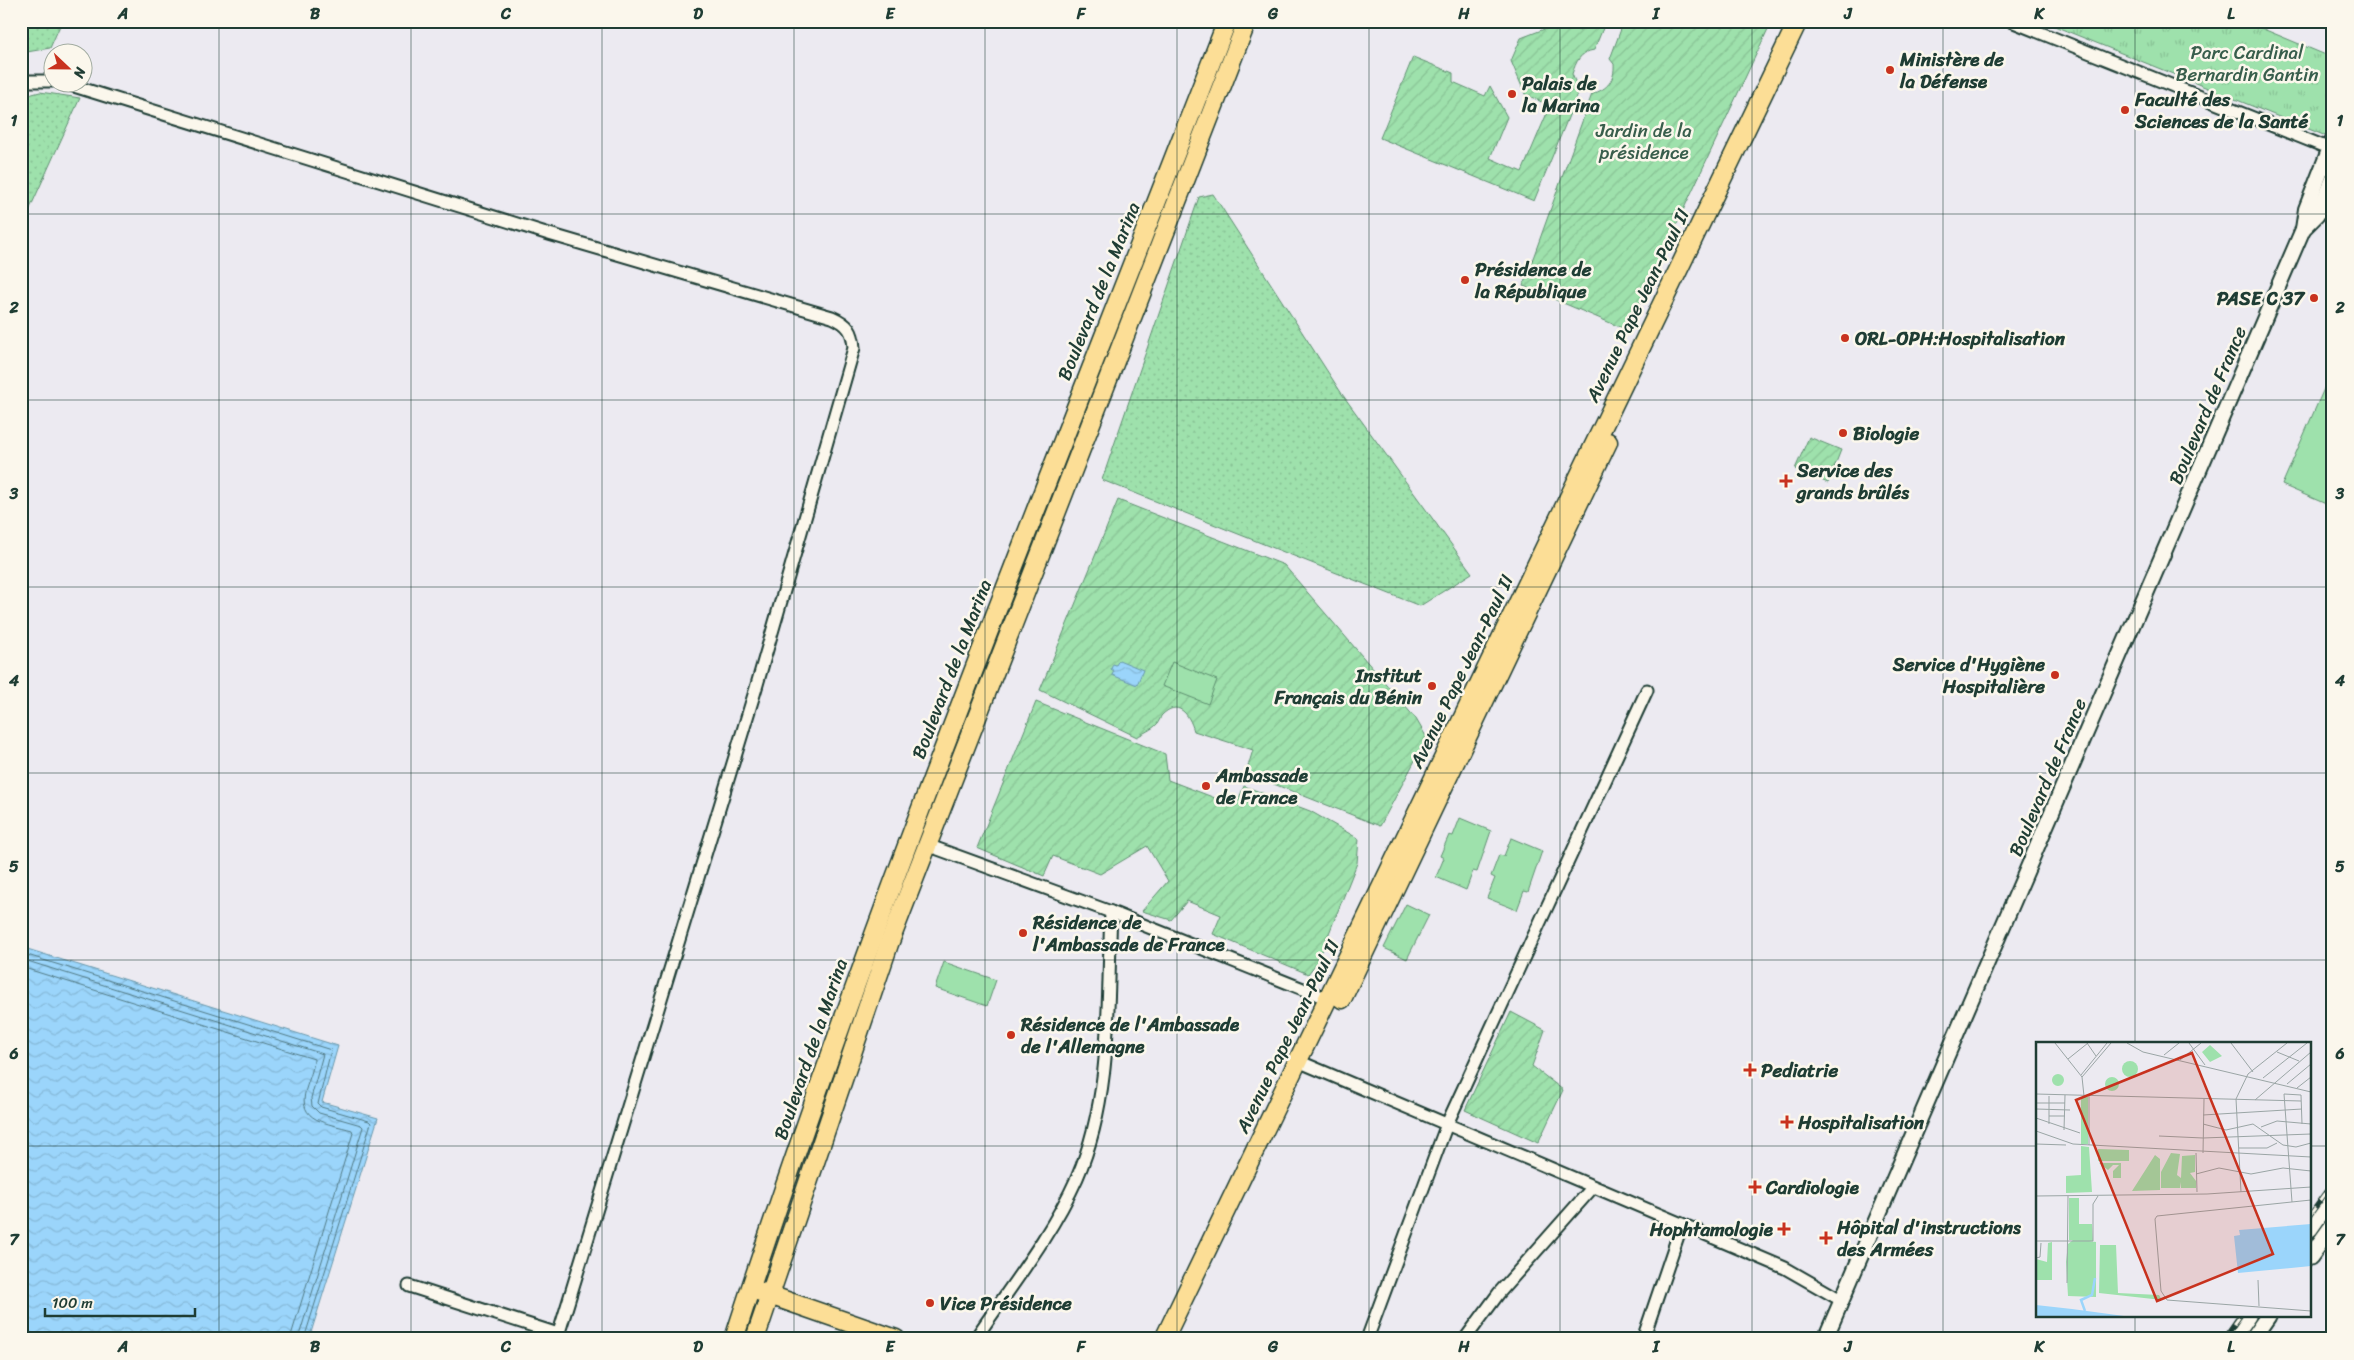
<svg xmlns="http://www.w3.org/2000/svg" width="2354" height="1360" viewBox="0 0 2354 1360" font-family="Sriracha,sans-serif">
<defs>
<pattern id="grass-dots" width="8" height="8" patternUnits="userSpaceOnUse" patternTransform="scale(1.25)"><rect width="8" height="8" fill="#9ee1ac"/><path d="M2 2h.1M6 6h.1" fill="none" stroke="#88c295" stroke-width="1.8" stroke-linecap="round"/></pattern>
<pattern id="park-tufts" width="24" height="20" patternUnits="userSpaceOnUse" patternTransform="scale(1.25)"><rect width="24" height="20" fill="#9ee1ac"/><path d="M3 7l-1-3M5 7V3M7 7l1-3M15 17l-1-3M17 17v-4M19 17l1-3" fill="none" stroke="#88c295"/></pattern>
<pattern id="garden-furrows" width="10" height="10" patternUnits="userSpaceOnUse" patternTransform="scale(1.25)"><rect width="10" height="10" fill="#9ee1ac"/><path d="M-1 1l2-2M0 10L10 0M9 11l2-2" fill="none" stroke="#88c295"/></pattern>
<pattern id="water-waves" width="16" height="10" patternUnits="userSpaceOnUse" patternTransform="scale(1.25)"><rect width="16" height="10" fill="#9bd5fb"/><path d="M0 5q4-4 8 0t8 0" fill="none" stroke="#85b8d8"/></pattern>
</defs>
<rect width="100%" height="100%" fill="#eceaf1"/>
<filter id="ink" filterUnits="userSpaceOnUse"><feTurbulence type="fractalNoise" baseFrequency=".02" numOctaves="2"/><feDisplacementMap in="SourceGraphic" scale="10" xChannelSelector="R" yChannelSelector="G"/><feConvolveMatrix kernelMatrix="1 2 1 2 8 2 1 2 1" color-interpolation-filters="sRGB"/></filter>
<g filter="url(#ink)">
<g fill="url(#grass-dots)" stroke="#5e8f70">
<polygon points="21,21 62,21 50,48 21,53"/>
<polygon points="40,92 80,98 22,226 21,97"/>
<polygon points="1213,194 1342,394 1472,573 1420,606 1102,480 1199,197"/>
</g>
<polygon fill="url(#park-tufts)" stroke="#5e8f70" points="2042,21 2244,21 2333,58 2333,121 2326,136"/>
<g fill="url(#garden-furrows)" stroke="#5e8f70">
<path d="M1584 21H1606L1594 50C1580 52 1576 62 1572 74L1579 91 1534 201 1380 138 1413 57 1453 73V82L1485 96 1490 86 1507 117 1490 158 1522 172 1550 106 1525 94 1511 61 1521 38 1560 23 1580 31Z"/>
<path d="M1624 21H1749L1768 29 1627 330 1523 286 1592 94C1608 89 1615 80 1614 64L1610 59Z"/>
<polygon points="1809,437 1841,450 1828,483 1795,469"/>
<path d="M1118 500 1284 565 1416 719 1427 738 1380 826 1246 773 1253 750 1194 731C1189 714 1178 698 1161 716 1161 717 1158 723 1157 724 1153 729 1143 733 1137 737L1040 690Z"/>
<polygon points="1036,702 1165,754 1168,780 1236,806 1244,786 1310,811 1359,839 1357,863 1318,961 1308,974 1213,934 1221,915 1187,901 1171,920 1142,911 1168,881 1147,846 1100,874 1053,856 1044,876 977,848"/>
<polygon points="1511,1012 1545,1030 1532,1066 1563,1090 1538,1143 1465,1110"/>
</g>
<g fill="#9ee1ac" stroke="#5e8f70">
<polygon points="2333,368 2333,507 2282,485"/>
<polygon points="1172,662 1217,680 1208,704 1162,686"/>
<polygon points="1460,818 1491,831 1477,872 1473,871 1466,890 1436,877 1444,858 1440,856 1449,835 1453,836"/>
<polygon points="1511,838 1542,851 1528,892 1524,891 1517,910 1487,898 1495,878 1491,876 1499,855 1504,856"/>
<polygon points="1406,904 1429,915 1407,959 1384,948"/>
<polygon points="944,962 996,980 987,1006 935,988"/>
</g>
<g fill="url(#water-waves)" stroke="#6998ab">
<polygon points="1119,660 1143,670 1137,685 1112,675 1114,671 1111,669 1113,664 1116,665"/>
<polygon points="21,947 338,1046 322,1102 378,1118 309,1339 21,1339"/>
</g>
<g fill="none" stroke-linecap="round" stroke-linejoin="round">
<g stroke="#517a84" stroke-width="1">
<polyline points="21,953 331,1050 318,1104 321,1107 369,1121 371,1123 304,1339"/>
<polyline points="21,959 323,1054 311,1098 312,1106 319,1113 361,1125 363,1127 298,1339"/>
<path d="M21 967 314 1059C314 1068 309 1079 306 1089 296 1122 328 1123 352 1130L353 1133 290 1339"/>
</g>
<g stroke="#1f3d34" stroke-width="15">
<g id="minor">
<polyline points="2011,21 2333,150"/>
<polyline points="21,81 52,81"/>
<path d="M61 82 549 234 832 317C848 324 853 331 854 348L756 688 557 1339"/>
<polyline points="927,845 1111,912 1328,999"/>
<polyline points="1298,1061 1785,1268 1841,1300"/>
<polyline points="409,1286 558,1334"/>
<path d="M975 1339C1010 1287 1051 1236 1077 1178 1113 1096 1107 1000 1111 912"/>
<polyline points="1367,1339 1447,1124 1647,690"/>
<polyline points="1465,1339 1499,1293 1593,1187"/>
<polyline points="1643,1339 1682,1224"/>
</g>
</g>
<g stroke="#1f3d34" stroke-width="18">
<g id="tertiary">
<polyline points="2303,229 2317,215 2333,179"/>
<polyline points="1825,1339 2303,229 2306,209 2333,140"/>
</g>
</g>
<g stroke="#1f3d34" stroke-width="19">
<g id="secondary">
<polyline points="2310,1229 2333,1196"/>
<polyline points="2310,1257 2333,1225"/>
<polyline points="2232,1339 2248,1316"/>
<polyline points="2252,1339 2268,1316"/>
</g>
</g>
<g stroke="#1f3d34" stroke-width="21">
<g id="primary">
<polyline points="1342,999 1608,442"/>
<polyline points="758,1291 896,1339"/>
<path d="M734 1339C878 892 1058 459 1227 21"/>
<polyline points="755,1339 889,944 1247,21"/>
<polyline points="1164,1339 1798,21"/>
</g>
</g>
<use href="#minor" stroke="#fbf7ec" stroke-width="11"/>
<use href="#tertiary" stroke="#fbf7ec" stroke-width="14"/>
<use href="#secondary" stroke="#fbf7ec" stroke-width="15"/>
<use href="#primary" stroke="#fcde96" stroke-width="18"/>
<g stroke="#1f3d34" stroke-width="5">
<g id="rail">
<polyline points="2310,1215 2333,1183"/>
<polyline points="2224,1339 2240,1316"/>
</g>
</g>
<use href="#rail" stroke="#fbf7ec" stroke-width="3" stroke-dasharray="9" stroke-linecap="butt"/>
</g>
</g>
<path fill="none" stroke="#1f3d34" stroke-width="1" stroke-opacity="0.55" d="M219 21V1339M411 21V1339M602 21V1339M794 21V1339M985 21V1339M1177 21V1339M1369 21V1339M1560 21V1339M1752 21V1339M1943 21V1339M2135 21V1044M21 214H2333M21 400H2333M21 587H2333M21 773H2333M21 960H2333M21 1146H2038M2310 1146H2333M2135 1316V1339"/>
<g fill="#c8321e" stroke="#fbf7ec" stroke-width="2">
<circle cx="1890" cy="70" r="5"/>
<circle cx="1512" cy="94" r="5"/>
<circle cx="2125" cy="110" r="5"/>
<circle cx="1465" cy="280" r="5"/>
<circle cx="2314" cy="298" r="5"/>
<circle cx="1845" cy="338" r="5"/>
<circle cx="1843" cy="433" r="5"/>
<path d="M1783.5 473.5h5v5h5v5h-5v5h-5v-5h-5v-5h5z"/>
<circle cx="2055" cy="675" r="5"/>
<circle cx="1432" cy="686" r="5"/>
<circle cx="1206" cy="786" r="5"/>
<circle cx="1023" cy="933" r="5"/>
<circle cx="1011" cy="1035" r="5"/>
<path d="M1747.5 1062.5h5v5h5v5h-5v5h-5v-5h-5v-5h5z"/>
<path d="M1784.5 1114.5h5v5h5v5h-5v5h-5v-5h-5v-5h5z"/>
<path d="M1752.5 1179.5h5v5h5v5h-5v5h-5v-5h-5v-5h5z"/>
<path d="M1781.5 1221.5h5v5h5v5h-5v5h-5v-5h-5v-5h5z"/>
<path d="M1823.5 1230.5h5v5h5v5h-5v5h-5v-5h-5v-5h5z"/>
<circle cx="930" cy="1303" r="5"/>
</g>
<g text-anchor="middle" stroke-width="5" stroke-linejoin="round" paint-order="stroke">
<g font-size="19" fill="#385e4c" stroke="#fbf7ec">
<text x="2247" y="59">Parc Cardinal<tspan x="2247" dy="22">Bernardin Gantin</tspan></text>
<text x="1644" y="137">Jardin de la<tspan x="1644" dy="22">présidence</tspan></text>
</g>
<g font-size="19" font-weight="bold" fill="#1f3d34" stroke="#fbf7ec" text-anchor="start">
<text x="1900" y="66">Ministère de<tspan x="1900" dy="22">la Défense</tspan></text>
<text x="1522" y="90">Palais de<tspan x="1522" dy="22">la Marina</tspan></text>
<text x="2135" y="106">Faculté des<tspan x="2135" dy="22">Sciences de la Santé</tspan></text>
<text x="1475" y="276">Présidence de<tspan x="1475" dy="22">la République</tspan></text>
<text x="2304" y="305" text-anchor="end">PASE C 37</text>
<text x="1855" y="345">ORL-OPH:Hospitalisation</text>
<text x="1853" y="440">Biologie</text>
<text x="1797" y="477">Service des<tspan x="1797" dy="22">grands brûlés</tspan></text>
<text x="2045" y="671" text-anchor="end">Service d'Hygiène<tspan x="2045" dy="22">Hospitalière</tspan></text>
<text x="1422" y="682" text-anchor="end">Institut<tspan x="1422" dy="22">Français du Bénin</tspan></text>
<text x="1216" y="782">Ambassade<tspan x="1216" dy="22">de France</tspan></text>
<text x="1033" y="929">Résidence de<tspan x="1033" dy="22">l'Ambassade de France</tspan></text>
<text x="1021" y="1031">Résidence de l'Ambassade<tspan x="1021" dy="22">de l'Allemagne</tspan></text>
<text x="1761" y="1077">Pediatrie</text>
<text x="1798" y="1129">Hospitalisation</text>
<text x="1766" y="1194">Cardiologie</text>
<text x="1837" y="1234">Hôpital d'instructions<tspan x="1837" dy="22">des Armées</tspan></text>
<text x="1773" y="1236" text-anchor="end">Hophtamologie</text>
<text x="940" y="1310">Vice Présidence</text>
</g>
<g font-size="19" fill="#1f3d34" stroke="#fbf7ec">
<text transform="translate(1098 291) rotate(-68)" y="7">Boulevard de la Marina</text>
<text transform="translate(1637 305) rotate(-64)" y="7">Avenue Pape Jean-Paul II</text>
<text transform="translate(2207 405) rotate(-67)" y="7">Boulevard de France</text>
<text transform="translate(951 669) rotate(-69)" y="7">Boulevard de la Marina</text>
<text transform="translate(1461 671) rotate(-64)" y="7">Avenue Pape Jean-Paul II</text>
<text transform="translate(2047 777) rotate(-67)" y="7">Boulevard de France</text>
<text transform="translate(1287 1036) rotate(-64)" y="7">Avenue Pape Jean-Paul II</text>
<text transform="translate(810 1049) rotate(-71)" y="7">Boulevard de la Marina</text>
</g>
</g>
<g transform="translate(2036 1042)">
<rect width="275" height="275" fill="#eceaf1"/>
<path d="M119 113 124 117V148L96 149ZM33 156H43V182H56L57 199H53L60 200V255L32 254 30 220 32 202 37 198H33ZM16 200V238H0V217L11 220 12 201ZM64 203H80L82 251 123 253 126 258 63 251Z" fill="#9ee1ac"/>
<path d="M86 27a8 8 0 1 1 16 0a8 8 0 1 1-16 0Z" fill="#9ee1ac"/>
<path d="M45 55H52V102H45ZM45 104 53 105 56 150 30 151V134L45 133Z" fill="#9ee1ac"/>
<path d="M62 107 93 108V119H62ZM135 111 144 112 141 133 145 136 146 114 159 113V130L154 131 160 139V146H145V140L144 146H125V130ZM63 121H85V136H77V129L83 123H77L72 128Z" fill="#9ee1ac"/>
<path d="M174 3 186 14 174 20 166 10ZM16 38a6 6 0 1 1 12 0a6 6 0 1 1-12 0ZM69 42a7 7 0 1 1 14 0a7 7 0 1 1-14 0Z" fill="#9ee1ac"/>
<path d="M275 182V224L202 231 198 194 204 193 203 188ZM0 263 36 267 88 274H0Z" fill="#9bd5fb"/>
<path fill="none" stroke="#9bd5fb" stroke-width="2.5" d="M49 269 45 258 56 253 59 236"/>
<path fill="none" stroke="#9aa5a5" stroke-width="1" d="M19 1 46 35 48 54M51 1 60 14M91 1 107 10 275 50M153 1 169 23M195 1 217 30M241 10 263 19M128 13 143 1M32 17 52 1M144 18 165 1M45 33 71 1M46 35 75 1M227 36 271 1M251 42 275 22M261 46 275 35M0 52 265 59M53 53V103M219 58 275 10M0 61H29M0 67 34 68M167 73 266 67M13 74H29M0 76 44 91M13 82V54M167 82 190 88 217 82 247 103 260 105 275 101M225 85 241 79 275 82M28 88 29 53M0 89 37 102 275 115M123 94 167 96 275 92M0 102 30 103M203 106H231L241 101M160 111 161 150M167 111 168 57M160 132 183 126 215 132 247 126 275 129M205 150 200 57 212 32 251 1M0 154 171 152 275 145M275 158 121 174 119 177 125 249 131 258 275 269M256 160 248 52 265 53 266 82M0 199H57V162L62 154M0 216 4 215 5 201M222 238 223 264M31 241 32 154"/>
<path fill="#c8321e" fill-opacity="0.15" stroke="#c8321e" stroke-width="2.5" d="M156 11 237 212 121 259 40 58Z"/>
<rect width="275" height="275" fill="none" stroke="#1f3d34" stroke-width="2.5"/>
</g>
<rect width="2354" height="1360" fill="none" stroke="#fbf7ec" stroke-width="55"/>
<g transform="translate(68 68) rotate(112)"><circle r="24" fill="#fbf7ec" stroke="#a3ada2"/>
<path d="M0-4L9 19L0 12L-9 19Z" fill="#c8321e"/>
<text y="-8" font-size="14" font-weight="bold" text-anchor="middle" fill="#1f3d34">N</text>
</g>
<path d="M45 1308v8h150v-8" fill="none" stroke="#1f3d34" stroke-width="2.5"/>
<text x="52" y="1308" font-size="15" fill="#1f3d34" stroke="#fbf7ec" stroke-width="4" paint-order="stroke">100 m</text>
<rect x="28" y="28" width="2298" height="1304" fill="none" stroke="#1f3d34" stroke-width="2"/>
<g font-size="16" text-anchor="middle" font-weight="bold" fill="#1f3d34">
<text x="123" y="19">A</text>
<text x="315" y="19">B</text>
<text x="506" y="19">C</text>
<text x="698" y="19">D</text>
<text x="890" y="19">E</text>
<text x="1081" y="19">F</text>
<text x="1273" y="19">G</text>
<text x="1464" y="19">H</text>
<text x="1656" y="19">I</text>
<text x="1848" y="19">J</text>
<text x="2039" y="19">K</text>
<text x="2231" y="19">L</text>
<text x="14" y="126">1</text>
<text x="2340" y="126">1</text>
<text x="14" y="313">2</text>
<text x="2340" y="313">2</text>
<text x="14" y="499">3</text>
<text x="2340" y="499">3</text>
<text x="14" y="686">4</text>
<text x="2340" y="686">4</text>
<text x="14" y="872">5</text>
<text x="2340" y="872">5</text>
<text x="14" y="1059">6</text>
<text x="2340" y="1059">6</text>
<text x="14" y="1245">7</text>
<text x="2340" y="1245">7</text>
<text x="123" y="1352">A</text>
<text x="315" y="1352">B</text>
<text x="506" y="1352">C</text>
<text x="698" y="1352">D</text>
<text x="890" y="1352">E</text>
<text x="1081" y="1352">F</text>
<text x="1273" y="1352">G</text>
<text x="1464" y="1352">H</text>
<text x="1656" y="1352">I</text>
<text x="1848" y="1352">J</text>
<text x="2039" y="1352">K</text>
<text x="2231" y="1352">L</text>
</g>
</svg>
